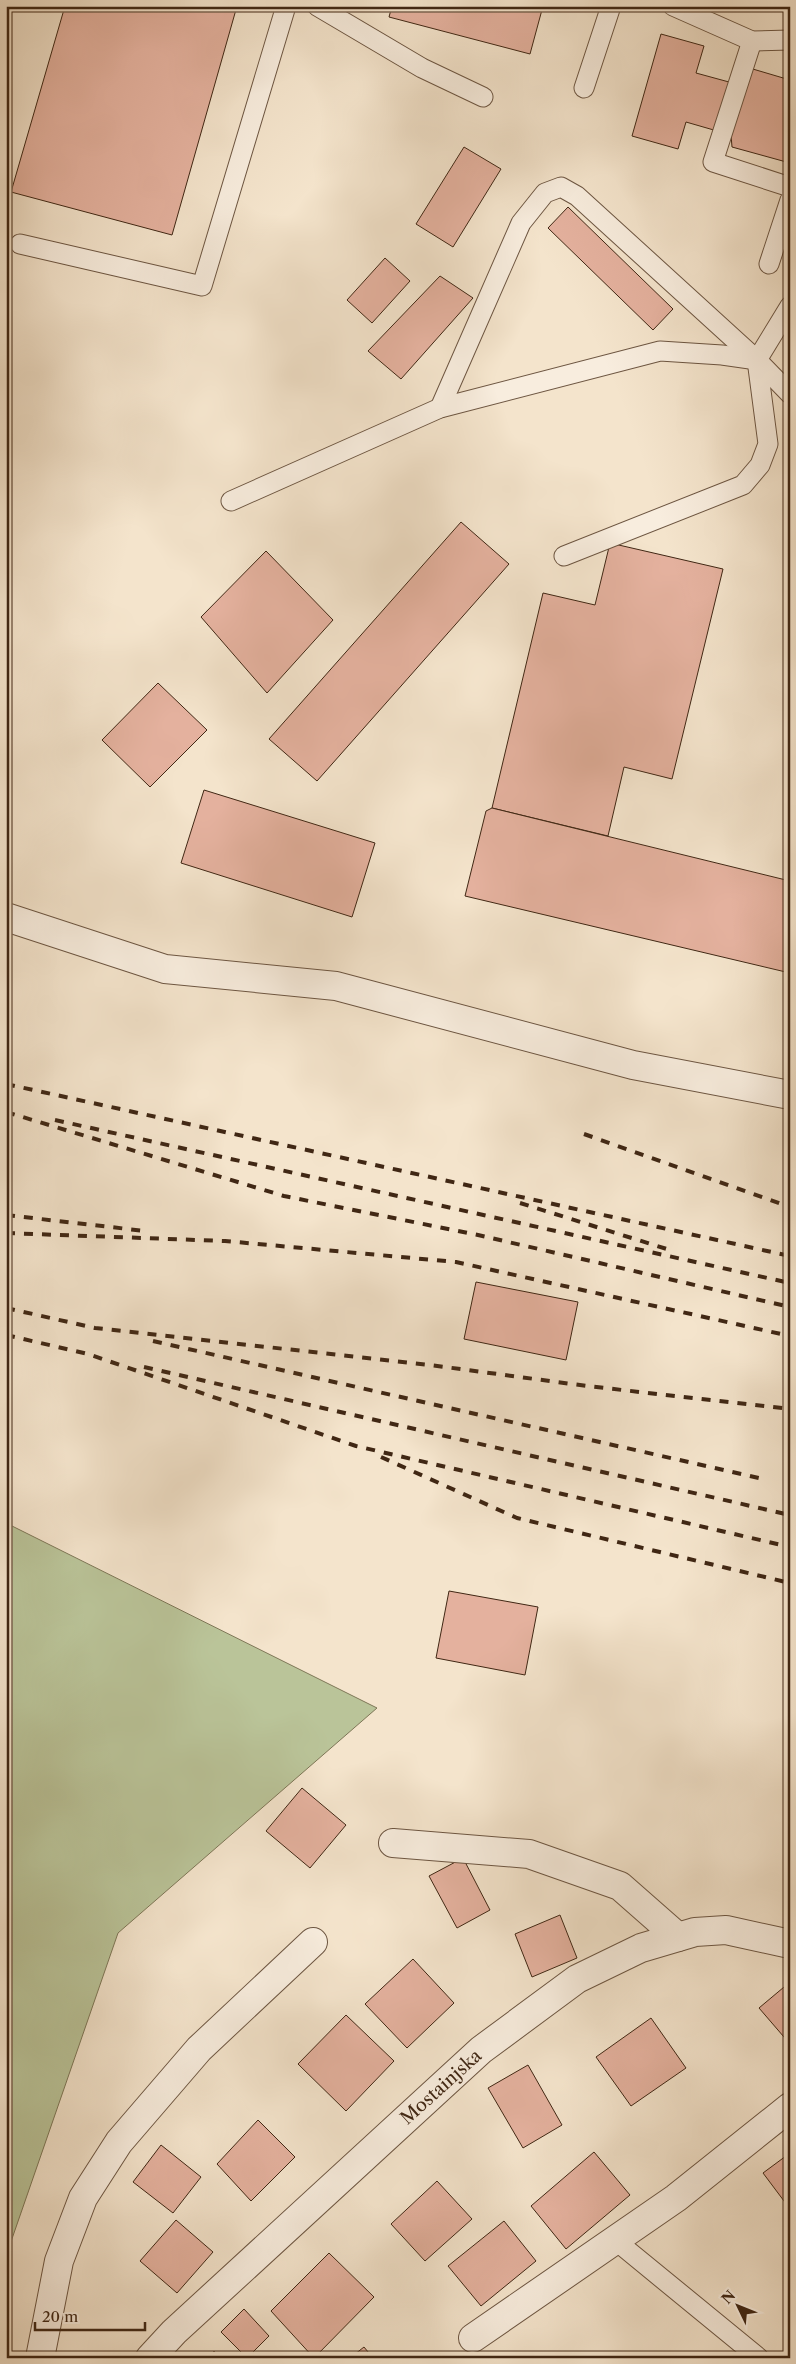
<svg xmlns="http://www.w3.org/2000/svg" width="796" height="2364" viewBox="0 0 796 2364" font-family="'Libre Caslon Text',serif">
<rect width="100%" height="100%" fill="#f4e4cc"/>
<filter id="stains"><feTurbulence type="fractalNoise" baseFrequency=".004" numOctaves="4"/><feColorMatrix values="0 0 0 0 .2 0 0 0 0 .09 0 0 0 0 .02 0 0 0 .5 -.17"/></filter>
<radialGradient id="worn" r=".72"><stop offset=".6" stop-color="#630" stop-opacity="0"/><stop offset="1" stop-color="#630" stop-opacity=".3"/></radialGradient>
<polygon fill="#bac499" stroke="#7d7656" points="6,1523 377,1708 118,1933 6,2256"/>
<g fill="#e4b19e" stroke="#402714">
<polygon points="65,6 237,6 172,235 11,192"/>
<polygon points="392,6 543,6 530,54 389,17"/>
<polygon points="661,34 704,46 696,73 740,85 746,67 790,80 790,163 732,147 731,135 686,122 678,149 632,136"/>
<polygon points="464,147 501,169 453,247 416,224"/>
<polygon points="568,207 673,309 653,330 548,228"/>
<polygon points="385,258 410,281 372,323 347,300"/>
<polygon points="440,276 473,298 401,379 368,351"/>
<polygon points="461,522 509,564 317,781 269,739"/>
<polygon points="610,543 723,569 672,779 624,767 608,836 492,808 543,593 595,605"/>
<polygon points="266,551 333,620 267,693 201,617"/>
<polygon points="158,683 207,730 150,787 102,740"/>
<polygon points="204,790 375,843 352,917 181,863"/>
<polygon points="492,808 790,881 790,973 465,896 486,811"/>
<polygon points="476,1282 578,1302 566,1360 464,1339"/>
<polygon points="449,1591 538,1607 525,1675 436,1658"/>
<polygon points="302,1788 346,1825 310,1868 266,1831"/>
<polygon points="463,1858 490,1910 457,1928 429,1876"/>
<polygon points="560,1915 577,1958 532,1977 515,1934"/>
<polygon points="413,1959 454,2003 407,2048 365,2004"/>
<polygon points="790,1982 790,2044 759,2008"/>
<polygon points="346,2015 394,2061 346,2111 298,2064"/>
<polygon points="651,2018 686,2068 631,2106 596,2057"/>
<polygon points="528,2065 562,2125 523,2148 488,2088"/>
<polygon points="258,2120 295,2157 251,2201 217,2164"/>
<polygon points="161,2145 201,2177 173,2213 133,2182"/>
<polygon points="594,2152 630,2195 566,2249 531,2206"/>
<polygon points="790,2153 790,2209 763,2173"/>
<polygon points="437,2181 472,2219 425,2261 391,2224"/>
<polygon points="176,2220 213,2252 177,2293 140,2261"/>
<polygon points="504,2221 536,2261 481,2306 448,2266"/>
<polygon points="329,2253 374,2297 314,2358 271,2311"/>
<polygon points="244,2309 269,2336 247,2358 221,2332"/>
<polygon points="364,2347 373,2358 350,2358"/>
<polygon points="214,2351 221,2358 208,2358"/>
</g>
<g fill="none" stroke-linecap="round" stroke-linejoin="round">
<g stroke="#6d5642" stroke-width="21">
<g id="lane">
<polyline points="317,6 422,68 483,97"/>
<polyline points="673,6 752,41 790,40"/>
<polyline points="752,41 713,162 790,187"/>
<polyline points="584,88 611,6"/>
<polyline points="20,244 202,286 286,6"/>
<polyline points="769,264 790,200"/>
<polyline points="440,408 521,223 545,193 561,187 577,196 757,360 790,394"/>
<polyline points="231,501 440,408 660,351 722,355 757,360 790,306"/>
<polyline points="564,556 743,485 760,465 768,444 757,360"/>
<polyline points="615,2240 759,2358"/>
</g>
</g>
<g stroke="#6d5642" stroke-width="30">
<g id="street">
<polyline points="6,917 165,969 336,986 633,1065 790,1095"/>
<polyline points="393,1843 529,1854 620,1886 678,1937"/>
<polyline points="473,2338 676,2198 790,2107"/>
<polyline points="40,2358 59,2261 83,2198 119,2142 199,2049 313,1942"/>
<polyline points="150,2358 174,2332 481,2050 577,1979 641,1948 695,1932 726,1930 790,1944"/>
</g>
</g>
<use href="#lane" stroke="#f8edde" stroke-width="19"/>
<use href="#street" stroke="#f8edde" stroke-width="28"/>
<g stroke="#402714" stroke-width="4" stroke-dasharray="9 9" stroke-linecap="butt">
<polyline points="6,1084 790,1256"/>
<polyline points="6,1112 284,1196 478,1235 790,1307"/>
<polyline points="55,1120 790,1283"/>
<polyline points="584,1134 790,1207"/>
<polyline points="520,1203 670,1250"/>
<polyline points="6,1215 145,1231"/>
<polyline points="6,1233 225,1241 456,1262 790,1336"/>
<polyline points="6,1308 95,1328 430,1365 587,1386 790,1409"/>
<polyline points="6,1335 88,1354 356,1446 790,1547"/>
<polyline points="153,1341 759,1478"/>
<polyline points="144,1367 790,1515"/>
<polyline points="381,1457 517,1518 790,1583"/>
</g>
</g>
<g text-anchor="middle" stroke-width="4.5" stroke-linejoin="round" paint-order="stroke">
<g font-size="18" fill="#402714" stroke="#f8edde">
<text transform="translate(441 2087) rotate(-42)" y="6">Mostainjska</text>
</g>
</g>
<rect width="796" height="2364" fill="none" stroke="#f4e4cc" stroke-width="25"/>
<rect x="8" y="8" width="781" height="2349" fill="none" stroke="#402714" stroke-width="2.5"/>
<rect x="12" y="12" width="771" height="2339" fill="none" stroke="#402714"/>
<g transform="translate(738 2306) rotate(313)" stroke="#f8edde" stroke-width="4" paint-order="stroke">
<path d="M0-4L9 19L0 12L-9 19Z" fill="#402714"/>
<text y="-8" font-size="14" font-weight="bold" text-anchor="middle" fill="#402714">N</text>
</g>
<path d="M35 2322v8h110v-8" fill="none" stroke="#402714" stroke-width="2.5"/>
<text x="42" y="2322" font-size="15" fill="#402714" stroke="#f8edde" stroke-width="4" paint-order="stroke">20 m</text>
<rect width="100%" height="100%" filter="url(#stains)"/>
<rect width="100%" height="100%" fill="url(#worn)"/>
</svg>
